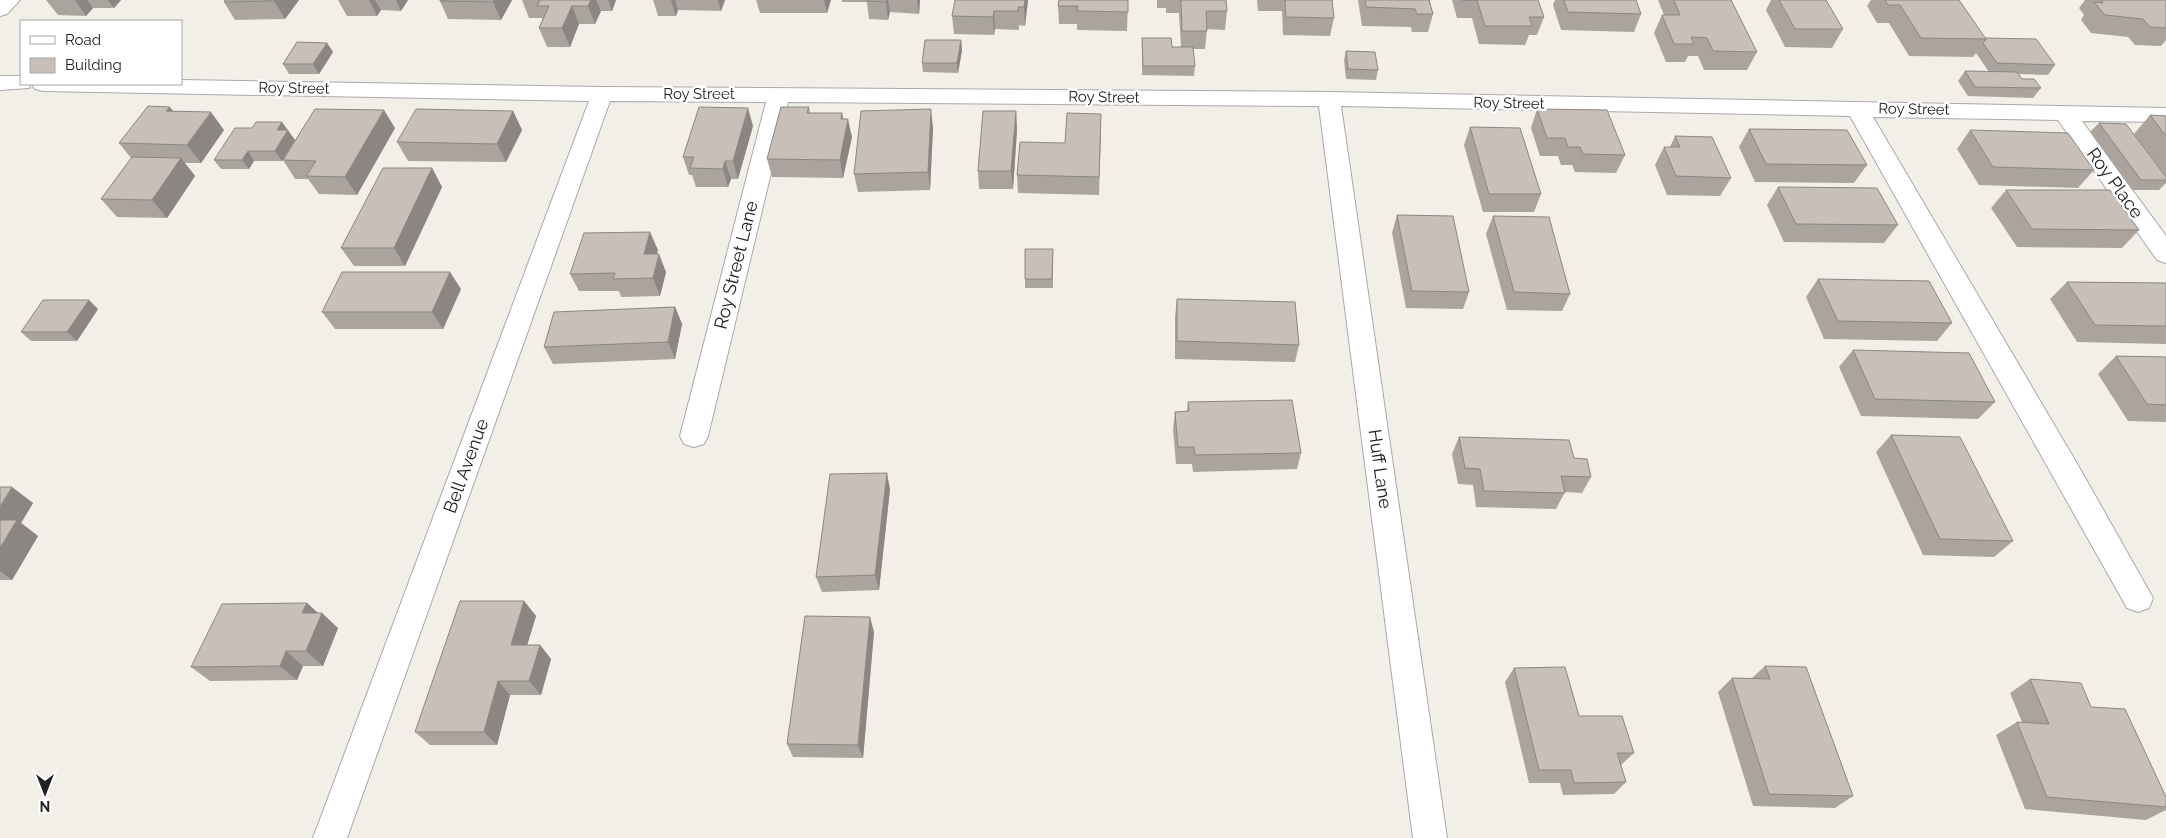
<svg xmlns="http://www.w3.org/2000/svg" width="2166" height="838" viewBox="0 0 2166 838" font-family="Raleway,sans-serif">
<rect width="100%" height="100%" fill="#f2efe9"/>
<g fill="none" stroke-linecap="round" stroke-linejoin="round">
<g stroke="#a9a9a9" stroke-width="2">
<g id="minor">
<polygon points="0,0 20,0 7,14 0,16"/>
<polygon points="0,76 21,76 21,84 31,84 29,88 0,90"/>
<polygon points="181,80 602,87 1329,92 2166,108 2166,122 2082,121 2166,236 2166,263 2157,260 2058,120 1873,117 2079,467 2153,598 2149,608 2138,612 2127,608 1850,116 1341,106 1447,838 1413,838 1319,106 788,102 708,436 704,444 694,447 684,444 680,436 766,102 610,101 347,838 313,838 589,101 43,91 35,89 32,84 181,84"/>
</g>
</g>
<use href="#minor" fill="#fff" fill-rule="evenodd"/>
</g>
<g fill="#aba49e">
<polygon points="37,0 121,0 114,8 93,8 86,16 58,15 46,0"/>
<polygon points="299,0 285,19 235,20 224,2"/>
<polygon points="338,0 408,0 401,11 381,10 377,16 347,16"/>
<polygon points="440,0 512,0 501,20 448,19 440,1"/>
<polygon points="522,0 616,0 612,11 601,11 595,24 579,24 570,47 547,47 539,28 543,21 542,18 529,18"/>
<polygon points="653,0 725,0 721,11 678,10 676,16 658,16"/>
<polygon points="756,0 831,0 827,13 760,13"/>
<polygon points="842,0 920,0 919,14 890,12 888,20 869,19 867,2 842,2"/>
<polygon points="1028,0 1025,26 1019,25 1019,30 995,29 994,35 954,34 952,16"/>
<polygon points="1128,0 1127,31 1077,30 1077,24 1059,24 1058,6"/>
<polygon points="1157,0 1226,0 1227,11 1225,30 1207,29 1205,49 1193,49 1195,66 1194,76 1142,75 1142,38 1172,47 1181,47 1179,13 1166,13 1166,8 1157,8"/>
<polygon points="1257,0 1332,0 1334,18 1330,36 1283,35 1282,11 1258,11"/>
<polygon points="1358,0 1429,0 1433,14 1428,32 1412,32 1411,27 1362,26"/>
<polygon points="1452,0 1538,0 1544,17 1537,35 1529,35 1525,45 1479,44 1472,18 1457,18"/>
<polygon points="1555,0 1636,0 1641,14 1634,32 1561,30 1553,5"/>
<polygon points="1658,0 1731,0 1757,52 1747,70 1704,70 1698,56 1688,56 1685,62 1666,62 1654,33 1662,15 1664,15"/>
<polygon points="1771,0 1826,0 1843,29 1832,48 1785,47 1766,10"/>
<polygon points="1871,0 1959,0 1985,38 2055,65 2048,75 2018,74 2022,79 2041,88 2033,98 1968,96 1958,81 1965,71 1989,72 1976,53 1973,57 1909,56 1889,23 1877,23 1867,6"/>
<polygon points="2085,0 2166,0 2166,40 2161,46 2135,45 2128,37 2091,33 2081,20 2084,15 2079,8"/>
<polygon points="961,40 962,50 958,73 923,72 922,63"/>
<polygon points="327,43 333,52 319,74 289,74 283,64"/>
<polygon points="1346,51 1378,70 1376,80 1346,79 1344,60"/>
<polygon points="809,107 810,113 843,119 852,137 843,178 772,177 767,159"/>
<polygon points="1537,109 1625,155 1616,173 1575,172 1572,165 1561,165 1558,156 1540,156 1531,128"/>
<polygon points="513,111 522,130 506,162 408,161 397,142"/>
<polygon points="1016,111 1017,130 1013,189 979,189 978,171"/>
<polygon points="2150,115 2166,116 2166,177 2134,134"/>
<polygon points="2099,123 2166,177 2166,183 2159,190 2132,190 2090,132"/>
<polygon points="753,126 738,179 731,179 728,187 696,187 692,175 689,175 683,157"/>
<polygon points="1470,127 1541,194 1534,212 1483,212 1464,145"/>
<polygon points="395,128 357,195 319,194 308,179 295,179 283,160"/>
<polygon points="933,128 930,190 858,192 854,174"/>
<polygon points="1749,129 1867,165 1854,183 1755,182 1739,147"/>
<polygon points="224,130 201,163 185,163 195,176 167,218 117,217 101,199 131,158 119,143"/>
<polygon points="287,130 295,140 282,161 254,161 249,169 221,169 214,160"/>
<polygon points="1970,130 2094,170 2078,188 1979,185 1957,149"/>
<polygon points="1101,132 1099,195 1018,193 1017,175"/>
<polygon points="1675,136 1731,178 1720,196 1667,195 1655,165 1664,147 1670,147"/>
<polygon points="432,168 442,187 405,266 354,266 341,248"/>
<polygon points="1778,187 1898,225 1884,243 1784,242 1767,205"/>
<polygon points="2006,190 2139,230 2122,248 2017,247 1991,208"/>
<polygon points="1397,215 1469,292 1463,309 1406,308 1392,233"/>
<polygon points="1493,216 1570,294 1562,311 1507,310 1486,234"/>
<polygon points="1053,249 1053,288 1025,288 1025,279"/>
<polygon points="658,250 656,254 666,272 660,296 621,297 619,291 579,291 570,274"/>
<polygon points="1818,279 1952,323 1937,341 1824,339 1806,297"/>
<polygon points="2067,282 2166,283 2166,344 2077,342 2050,299"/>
<polygon points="461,289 443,329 335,329 322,312"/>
<polygon points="1177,299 1299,345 1295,362 1175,359 1175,317"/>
<polygon points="675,307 682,324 675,359 553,364 544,347"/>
<polygon points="98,309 77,341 31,341 21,332"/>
<polygon points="1853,350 1995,402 1978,419 1861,416 1839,367"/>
<polygon points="2116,356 2166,357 2166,422 2128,421 2098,374"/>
<polygon points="1188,402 1301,453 1297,469 1193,472 1192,464 1176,464 1173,429 1175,412 1187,411"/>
<polygon points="1891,435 2013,541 1994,557 1923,555 1876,452"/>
<polygon points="1459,437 1574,458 1591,477 1582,493 1565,492 1556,509 1476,507 1473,485 1458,484 1452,454"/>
<polygon points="0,487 33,503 21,523 38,536 12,580 0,580"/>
<polygon points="890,489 879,590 822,592 816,577"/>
<polygon points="524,601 536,616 527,645 540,645 551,659 541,695 510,695 497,745 430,745 415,732"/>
<polygon points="307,603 318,613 338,628 323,666 303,666 297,680 210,681 191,667"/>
<polygon points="874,632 863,758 793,757 787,744"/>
<polygon points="1765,666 1853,796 1835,808 1753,806 1718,692 1732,678 1751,679"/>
<polygon points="1514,668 1579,716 1634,753 1621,765 1626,782 1614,794 1563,795 1560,783 1529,783 1505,682"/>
<polygon points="2030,679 2091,707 2166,797 2166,810 2146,820 2025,809 1996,735 2017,722 2022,722 2010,693"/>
</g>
<g fill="#8b8681">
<polygon points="75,0 87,0 93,8 86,16"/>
<polygon points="108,0 121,0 114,8"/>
<polygon points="275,0 299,0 285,19 274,1"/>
<polygon points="369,0 375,0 381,10 377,16"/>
<polygon points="396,0 408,0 401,11"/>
<polygon points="494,0 512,0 501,20 493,2"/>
<polygon points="591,0 596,0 601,11 595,24 588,6"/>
<polygon points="608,0 616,0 612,11"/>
<polygon points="671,0 675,0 678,10 676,16"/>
<polygon points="718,0 725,0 721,11"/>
<polygon points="824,0 831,0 827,13"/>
<polygon points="886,0 888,0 890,12 888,20"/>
<polygon points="917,0 920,0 919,14"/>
<polygon points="1025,0 1028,0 1025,26 1024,7"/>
<polygon points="572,6 579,24 570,47 562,28"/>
<polygon points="994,11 995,29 994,35 993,17"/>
<polygon points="961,40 962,50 958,73 957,63"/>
<polygon points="327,43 333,52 319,74 313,64"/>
<polygon points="170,107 184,125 166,111"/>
<polygon points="748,108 753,126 738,179 733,161"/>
<polygon points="931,109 933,128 930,190 928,172"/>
<polygon points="384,110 395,128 357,195 345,177"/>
<polygon points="513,111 522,130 506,162 497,144"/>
<polygon points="1016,111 1017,130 1013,189 1011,171"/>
<polygon points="211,112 224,130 201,163 187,145"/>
<polygon points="842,113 846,131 848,119 852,137 843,178 840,160 841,119"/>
<polygon points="282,122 295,140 282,161 275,151 277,130"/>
<polygon points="248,151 254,161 249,169 242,160"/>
<polygon points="181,158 195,176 167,218 152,200"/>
<polygon points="725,161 731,179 728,187 723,169"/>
<polygon points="432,168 442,187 405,266 394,248"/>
<polygon points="650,232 658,250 652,272 644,254"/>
<polygon points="659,254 666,272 660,296 653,278"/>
<polygon points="450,272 461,289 443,329 432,312"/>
<polygon points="89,300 98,309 77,341 67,332"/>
<polygon points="675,307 682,324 675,359 668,342"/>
<polygon points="887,473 890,489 879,590 875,575"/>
<polygon points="12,487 33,503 21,523 38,536 12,580 0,571 0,507"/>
<polygon points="524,601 536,616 523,659 511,645"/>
<polygon points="307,603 321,616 322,613 338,628 323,666 306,651 302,613"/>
<polygon points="870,617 874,632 863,758 858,745"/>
<polygon points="540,645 551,659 541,695 529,681"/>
<polygon points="286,651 303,666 297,680 280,666"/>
<polygon points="498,681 510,695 497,745 484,732"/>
</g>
<g fill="#c7bfb8" stroke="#8b8681">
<polygon points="225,0 275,0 274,1 224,2"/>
<polygon points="440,0 494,0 493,2 440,1"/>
<polygon points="540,0 591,0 588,6 572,6 562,28 539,28 549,6 537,6"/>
<polygon points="867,0 886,0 886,2 866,1"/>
<polygon points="955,0 1025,0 1024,7 1018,7 1018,11 994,11 993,17 952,16"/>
<polygon points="1059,0 1128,0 1128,12 1077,11 1078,6 1058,6"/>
<polygon points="1181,0 1226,0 1227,11 1206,11 1207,31 1182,31"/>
<polygon points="1285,0 1332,0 1334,18 1286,17"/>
<polygon points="1365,0 1429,0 1433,14 1417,14 1415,9 1366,7"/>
<polygon points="1462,0 1538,0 1544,17 1529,17 1532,26 1485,26 1477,0"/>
<polygon points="1564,0 1636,0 1641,14 1568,12"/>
<polygon points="1674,0 1731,0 1757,52 1713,51 1707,38 1691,37 1694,44 1674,44 1662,15 1680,15"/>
<polygon points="1779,0 1826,0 1843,29 1795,29"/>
<polygon points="1885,0 1959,0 1986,39 1921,38 1900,5 1888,5"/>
<polygon points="2101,0 2166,0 2166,28 2150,27 2143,19 2105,15 2094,2 2103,3"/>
<polygon points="1142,38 1171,38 1172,47 1193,47 1195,66 1143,66"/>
<polygon points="1985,38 2036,39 2055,65 1997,63 1983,43 1986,39"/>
<polygon points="925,40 961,40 957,63 922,63"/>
<polygon points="297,42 327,43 313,64 283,64"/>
<polygon points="1346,51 1375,52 1378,70 1348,69"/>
<polygon points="1965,71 2017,72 2022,79 2034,79 2041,88 1975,87"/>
<polygon points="148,106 170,107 166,111 211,112 187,145 119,143"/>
<polygon points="699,107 748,108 733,161 725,161 723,169 690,168 694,157 683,157"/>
<polygon points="781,107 809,107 807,113 842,113 841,119 848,119 840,160 767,159"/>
<polygon points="315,109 384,110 345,177 306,176 316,161 283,160"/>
<polygon points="416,109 513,111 497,144 397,142"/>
<polygon points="931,109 928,172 854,174 861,111"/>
<polygon points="1537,109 1607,110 1625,155 1583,154 1580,147 1568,147 1565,138 1547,138"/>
<polygon points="983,111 1016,111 1011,171 978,171"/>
<polygon points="1067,113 1101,114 1099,177 1017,175 1020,142 1065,143"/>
<polygon points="2150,115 2166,116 2166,136"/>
<polygon points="256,122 282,122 277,130 288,130 275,151 248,151 242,160 214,160 235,128 252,128"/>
<polygon points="2099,123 2126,124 2166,177 2166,180 2141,180"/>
<polygon points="1470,127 1520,128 1541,194 1489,194"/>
<polygon points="1749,129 1847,130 1867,165 1766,164"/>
<polygon points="1970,130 2068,133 2094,170 1993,167"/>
<polygon points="1675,136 1712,137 1731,178 1676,176 1664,147 1680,147"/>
<polygon points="132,157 181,158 152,200 101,199"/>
<polygon points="383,168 432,168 394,248 341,248"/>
<polygon points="1778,187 1877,188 1898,225 1796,224"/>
<polygon points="2006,190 2110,190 2139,230 2032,229"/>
<polygon points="1397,215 1453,216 1469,292 1412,291"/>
<polygon points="1493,216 1549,217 1570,294 1514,292"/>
<polygon points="650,232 644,254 659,254 653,278 613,279 615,273 570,274 584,233"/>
<polygon points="1025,249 1053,249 1052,279 1025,279"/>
<polygon points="342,272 450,272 432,312 322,312"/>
<polygon points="1818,279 1929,281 1952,323 1838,321"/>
<polygon points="2067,282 2166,283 2166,326 2095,325"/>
<polygon points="1177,299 1295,302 1299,345 1177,341"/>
<polygon points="43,300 89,300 67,332 21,332"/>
<polygon points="675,307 668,342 544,347 554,312"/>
<polygon points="1853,350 1969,353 1995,402 1875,399"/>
<polygon points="2116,356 2166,357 2166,405 2147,404"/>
<polygon points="1292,400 1301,453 1195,455 1194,447 1178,447 1175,412 1189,411 1188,402"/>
<polygon points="1891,435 1960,437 2013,541 1940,539"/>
<polygon points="1459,437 1569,440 1574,458 1587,459 1591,477 1561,476 1565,493 1484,491 1480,469 1465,468"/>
<polygon points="887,473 875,575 816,577 830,474"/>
<polygon points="0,487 12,487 0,507"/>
<polygon points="0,520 17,520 0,548"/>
<polygon points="460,601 524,601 511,645 540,645 529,681 498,681 484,732 415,732"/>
<polygon points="307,603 302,613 322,613 306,651 286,651 280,666 191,667 222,604"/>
<polygon points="805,616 870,617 858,745 787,744"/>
<polygon points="1765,666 1806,667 1853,796 1769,794 1732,678 1770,679"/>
<polygon points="1565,667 1579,716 1622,716 1634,753 1617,753 1626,782 1574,783 1571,770 1539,770 1514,668"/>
<polygon points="2030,679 2081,683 2091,707 2125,709 2166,797 2166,807 2047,797 2017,722 2049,724"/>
</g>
<g text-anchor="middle" stroke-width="5" stroke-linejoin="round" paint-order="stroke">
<g font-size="15" fill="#222" stroke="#fff">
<text transform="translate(294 88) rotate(1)" y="5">Roy Street</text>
<text x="699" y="99">Roy Street</text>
<text transform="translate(1104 97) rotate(1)" y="5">Roy Street</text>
<text transform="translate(1509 103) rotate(1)" y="5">Roy Street</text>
<text transform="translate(1914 109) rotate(1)" y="5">Roy Street</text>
</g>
<g font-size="18" fill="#222" stroke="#fff">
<text transform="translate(2115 183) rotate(54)" y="6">Roy Place</text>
<text transform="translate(736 265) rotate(-76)" y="6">Roy Street Lane</text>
<text transform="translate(466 466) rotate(-70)" y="6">Bell Avenue</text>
<text transform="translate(1380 469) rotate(82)" y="6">Huff Lane</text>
</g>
</g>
<rect x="20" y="20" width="162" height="65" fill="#ffffff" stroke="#a7a7a7"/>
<rect x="30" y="36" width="25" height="8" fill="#ffffff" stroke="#a7a7a7"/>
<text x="65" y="45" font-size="15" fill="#222222">Road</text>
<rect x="30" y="58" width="25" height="15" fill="#c7bfb8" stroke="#a7a7a7"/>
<text x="65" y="70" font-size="15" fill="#222222">Building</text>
<g transform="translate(45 793) rotate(180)" stroke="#ffffff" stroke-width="4" paint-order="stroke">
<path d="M0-4L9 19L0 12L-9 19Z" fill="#222222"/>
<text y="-8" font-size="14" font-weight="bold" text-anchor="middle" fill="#222222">N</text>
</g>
</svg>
